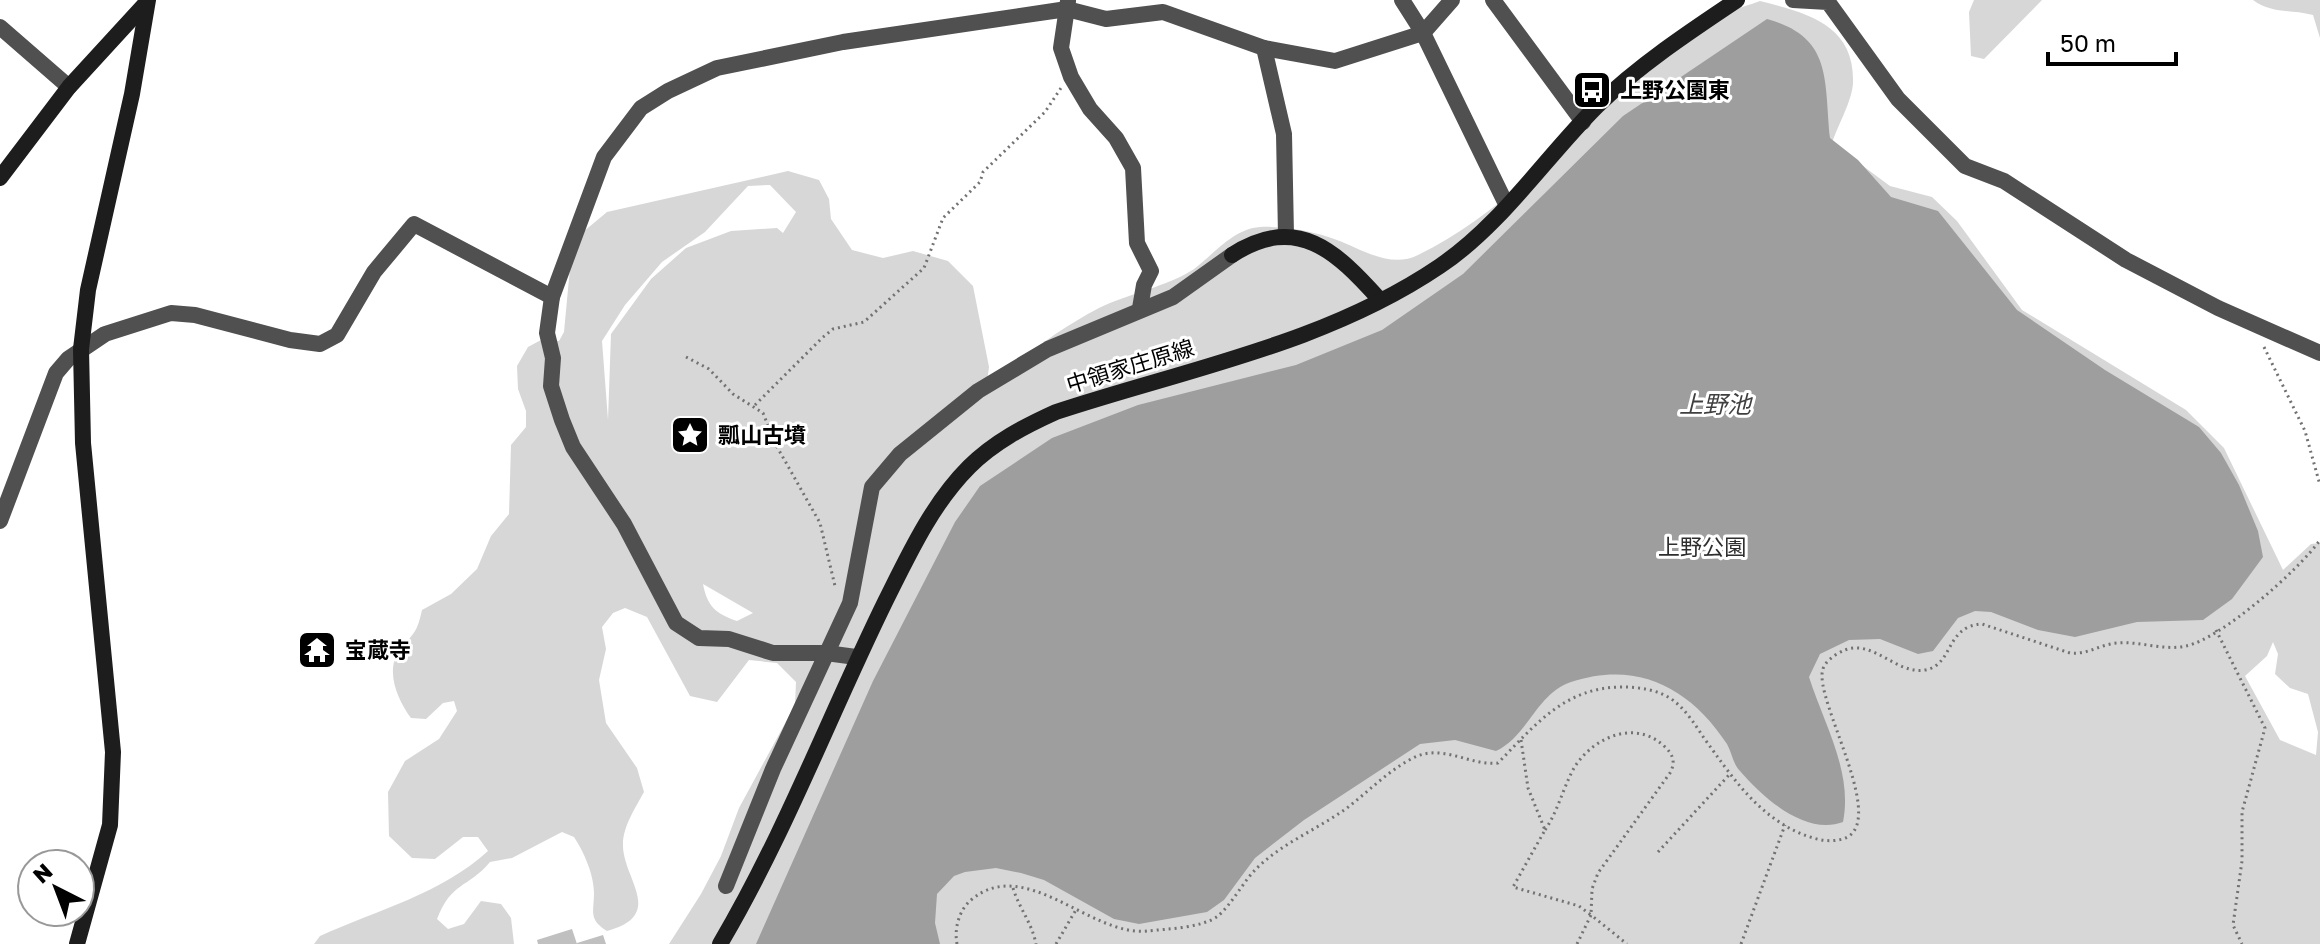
<svg xmlns="http://www.w3.org/2000/svg" width="2320" height="944" viewBox="0 0 2320 944" font-family="'Golos Text','Noto Sans JP',sans-serif">
<rect width="100%" height="100%" fill="#fff"/>
<g fill="#d7d7d7" fill-rule="evenodd">
<polygon points="1974,0 2042,0 1984,59 1971,56 1969,12"/>
<path d="M2253 0H2320V38L2313 15C2290 9 2272 14 2253 0Z"/>
<path d="M1760 1C1806 13 1855 24 1853 83 1852 101 1838 125 1832 143L1890 186 1932 197 1957 221 2022 310 2186 410 2224 448 2283 570 2311 544 2320 543V944H669L701 894 721 856 739 808 795 705 796 682 777 663 749 660 717 702 690 696 647 617 625 608 613 613 602 627 606 649 599 680 606 723 637 768 644 792C636 807 623 826 623 844 622 878 667 915 607 931 588 919 594 912 594 893 594 875 584 852 574 837L562 832 512 858 490 862C467 889 452 881 437 919L448 929 464 924 481 901 501 904 511 918 514 944H314L320 936C377 910 441 894 488 851L478 837H463L435 859 412 858 389 836 388 792 405 761 439 739 457 711 454 701 443 703 426 719 411 718C397 699 384 669 401 648 415 632 417 632 422 610L451 594 477 569 491 536 509 514 511 445 526 427V411L518 389 517 366 528 347 541 340 559 341 564 332 570 268 583 232 607 212 788 171 819 180 829 199 831 219 852 250 883 258 913 251 948 261 973 286 989 367 986 389C1021 358 1057 330 1099 308 1127 294 1169 286 1194 269 1214 254 1233 229 1260 227 1285 226 1314 231 1337 240 1361 249 1391 269 1418 255 1525 203 1598 99 1693 28 1710 15 1739 9 1760 1ZM770 185 796 212 783 233 777 228 731 231 686 248 651 279 611 334 608 420 602 341 625 305 662 262 705 232 748 186ZM703 584 753 613 737 621C716 614 707 606 703 584ZM2273 642 2278 654 2275 674 2290 688 2308 694 2318 732 2316 755 2280 740 2245 676 2267 656Z"/>
</g>
<path fill="#9e9e9e" d="M1767 19C1833 37 1824 80 1830 138L1858 160 1891 197 1938 211 2017 310 2105 370 2199 427 2221 453 2239 485 2258 531 2263 557 2232 599 2203 620 2137 622 2075 637 2038 630 1991 612 1975 611 1958 618 1933 651 1918 654 1880 639 1849 640 1820 654 1809 677C1824 724 1853 772 1843 822 1806 836 1763 798 1740 771 1733 764 1732 753 1727 744 1690 688 1638 660 1571 682 1537 693 1528 736 1496 751L1455 740 1420 744 1304 820 1255 858 1224 900 1207 912 1139 924 1114 919 1044 880 1021 873 996 868 965 872 954 876 937 894 935 923 940 944H756L873 681 955 522 980 486 1052 438 1138 405 1296 365 1382 330 1463 274 1623 116Z"/>
<g fill="#c0c0c0">
<polygon points="572,929 577,944 538,944 537,940"/>
<polygon points="603,935 606,944 577,944 577,943"/>
</g>
<g fill="none" stroke-linecap="round" stroke-linejoin="round">
<g stroke="#727272" stroke-width="3" stroke-dasharray="2 4" stroke-linecap="butt">
<polyline points="2264,347 2305,431 2320,485"/>
<polyline points="686,357 709,369 733,394 763,413 776,445 820,523 835,586"/>
<polyline points="755,405 822,338 833,329 864,322 924,268 943,218 980,182 983,172 1045,112 1061,88"/>
<polyline points="2216,630 2265,728 2242,812 2242,861 2233,925 2242,944"/>
<path d="M1521 740 1528 788 1545 830 1513 887 1579 906 1591 915 1592 889 1598 873 1670 773C1676 762 1673 754 1664 746 1635 719 1593 737 1574 768 1563 788 1558 811 1545 830"/>
<polyline points="1658,852 1729,775"/>
<path d="M1013 888C1019 908 1032 923 1036 944"/>
<path d="M957 944C954 929 959 910 971 900 1025 854 1091 937 1147 931 1166 929 1202 928 1218 916 1232 904 1243 882 1256 869 1282 843 1318 829 1347 808 1369 791 1390 769 1415 757 1444 744 1470 766 1498 763 1535 725 1565 687 1622 687 1640 687 1660 690 1674 701 1686 710 1696 726 1704 738 1730 774 1752 808 1791 829 1805 836 1823 843 1838 840 1896 832 1812 699 1823 669 1825 661 1837 653 1845 650 1873 639 1897 675 1925 670 1954 665 1945 626 1982 624L2070 653C2088 655 2100 644 2118 643 2139 641 2164 651 2186 646 2221 639 2300 569 2320 540"/>
<polyline points="1056,944 1077,908"/>
<polyline points="1577,944 1591,915 1627,944"/>
<polyline points="1741,944 1785,825"/>
</g>
<g stroke="#505050" stroke-width="16">
<polyline points="1402,0 1423,33 1506,204"/>
<polyline points="1493,0 1583,122"/>
<polyline points="1793,0 1828,2 1898,99 1965,166 2004,181 2126,260 2218,308 2320,353"/>
<polyline points="1068,1 1061,48 1071,77 1090,109 1116,138 1133,168 1137,243 1151,271 1144,285 1140,308"/>
<polyline points="0,27 69,87"/>
<polyline points="1264,48 1284,134 1286,235"/>
<polyline points="0,521 56,373 68,359 105,334 171,313 195,315 290,340 320,344 337,335 374,272 414,224 552,297"/>
<polyline points="856,657 826,653 773,653 729,639 699,638 676,623 624,524 573,447 562,420 551,386 553,358 547,333 552,297 604,157 641,108 668,91 717,68 843,42 1067,9 1106,19 1163,12 1264,48 1335,61 1423,33 1452,0"/>
<polyline points="726,886 773,769 850,603 872,487 900,454 978,391 1048,349 1173,297 1232,255"/>
</g>
<g stroke="#1d1d1d" stroke-width="16">
<polyline points="0,178 69,87 146,3"/>
<path d="M1232 255C1297 213 1336 251 1380 300"/>
<polyline points="77,944 110,825 113,752 83,443 81,349 88,290 132,94 148,0"/>
<path d="M720 944C785 834 830 714 886 600 909 554 932 504 969 467 994 442 1025 426 1056 412 1186 369 1325 344 1440 266 1501 225 1545 158 1597 106 1638 66 1689 32 1737 0"/>
</g>
</g>
<defs>
<g id="bus-square" transform="scale(2)"><rect x="-9" y="-9" width="18" height="18" rx="4" fill="#000" stroke="#fff"/><path d="M-5-6H5V4H4V6H2V4H-2V6H-4V4H-5ZM-3.5-4V0h7V-4ZM-3.5 1.2v1.5H-2V1.2ZM2 1.2v1.5H3.5V1.2Z" fill="#fff"/></g>
<g id="sight-square" transform="scale(2)"><rect x="-9" y="-9" width="18" height="18" rx="4" fill="#000" stroke="#fff"/><path d="M0-6L1.8-2.2L6-1.7L2.9 1.2L3.7 5.4L0 3.3L-3.7 5.4L-2.9 1.2L-6-1.7L-1.8-2.2Z" fill="#fff"/></g>
<g id="temple-square" transform="scale(2)"><rect x="-9" y="-9" width="18" height="18" rx="4" fill="#000" stroke="#fff"/><path d="M0-6L5-2H3V0L6.5 2.5H4V6H1.5V3h-3V6H-4V2.5H-6.5L-3 0V-2H-5Z" fill="#fff"/></g>
</defs>
<g fill-rule="evenodd">
<use href="#bus-square" x="1592" y="90"/>
<use href="#sight-square" x="690" y="435"/>
<use href="#temple-square" x="317" y="650"/>
</g>
<g text-anchor="middle" stroke-width="6" stroke-linejoin="round" paint-order="stroke">
<g font-size="22" font-weight="bold" fill="#000" stroke="#fff" text-anchor="start">
<text x="1620" y="98">上野公園東</text>
<text x="718" y="443">瓢山古墳</text>
<text x="345" y="658">宝蔵寺</text>
</g>
<g font-size="22" fill="#000" stroke="#fff">
<text transform="translate(1130 366) rotate(-17)" y="8">中領家庄原線</text>
</g>
<g font-size="22" fill="#2e2e2e" stroke="#fff">
<text x="1702" y="555">上野公園</text>
</g>
<g font-size="24" font-style="italic" fill="#3f3f3f" stroke="#fff">
<text x="1715" y="413">上野池</text>
</g>
</g>
<g transform="translate(56 888) rotate(318)"><circle r="38" fill="#ffffff" stroke="#999999" stroke-width="2"/>
<path d="M0-6L14 30L0 20L-14 30Z" fill="#000000"/>
<text y="-12" font-size="22" font-weight="bold" text-anchor="middle" fill="#000000">N</text>
</g>
<path d="M2048 52v12h128v-12" fill="none" stroke="#000000" stroke-width="4"/>
<text x="2060" y="52" font-size="24" fill="#000000" stroke="#ffffff" stroke-width="6" paint-order="stroke">50 m</text>
</svg>
